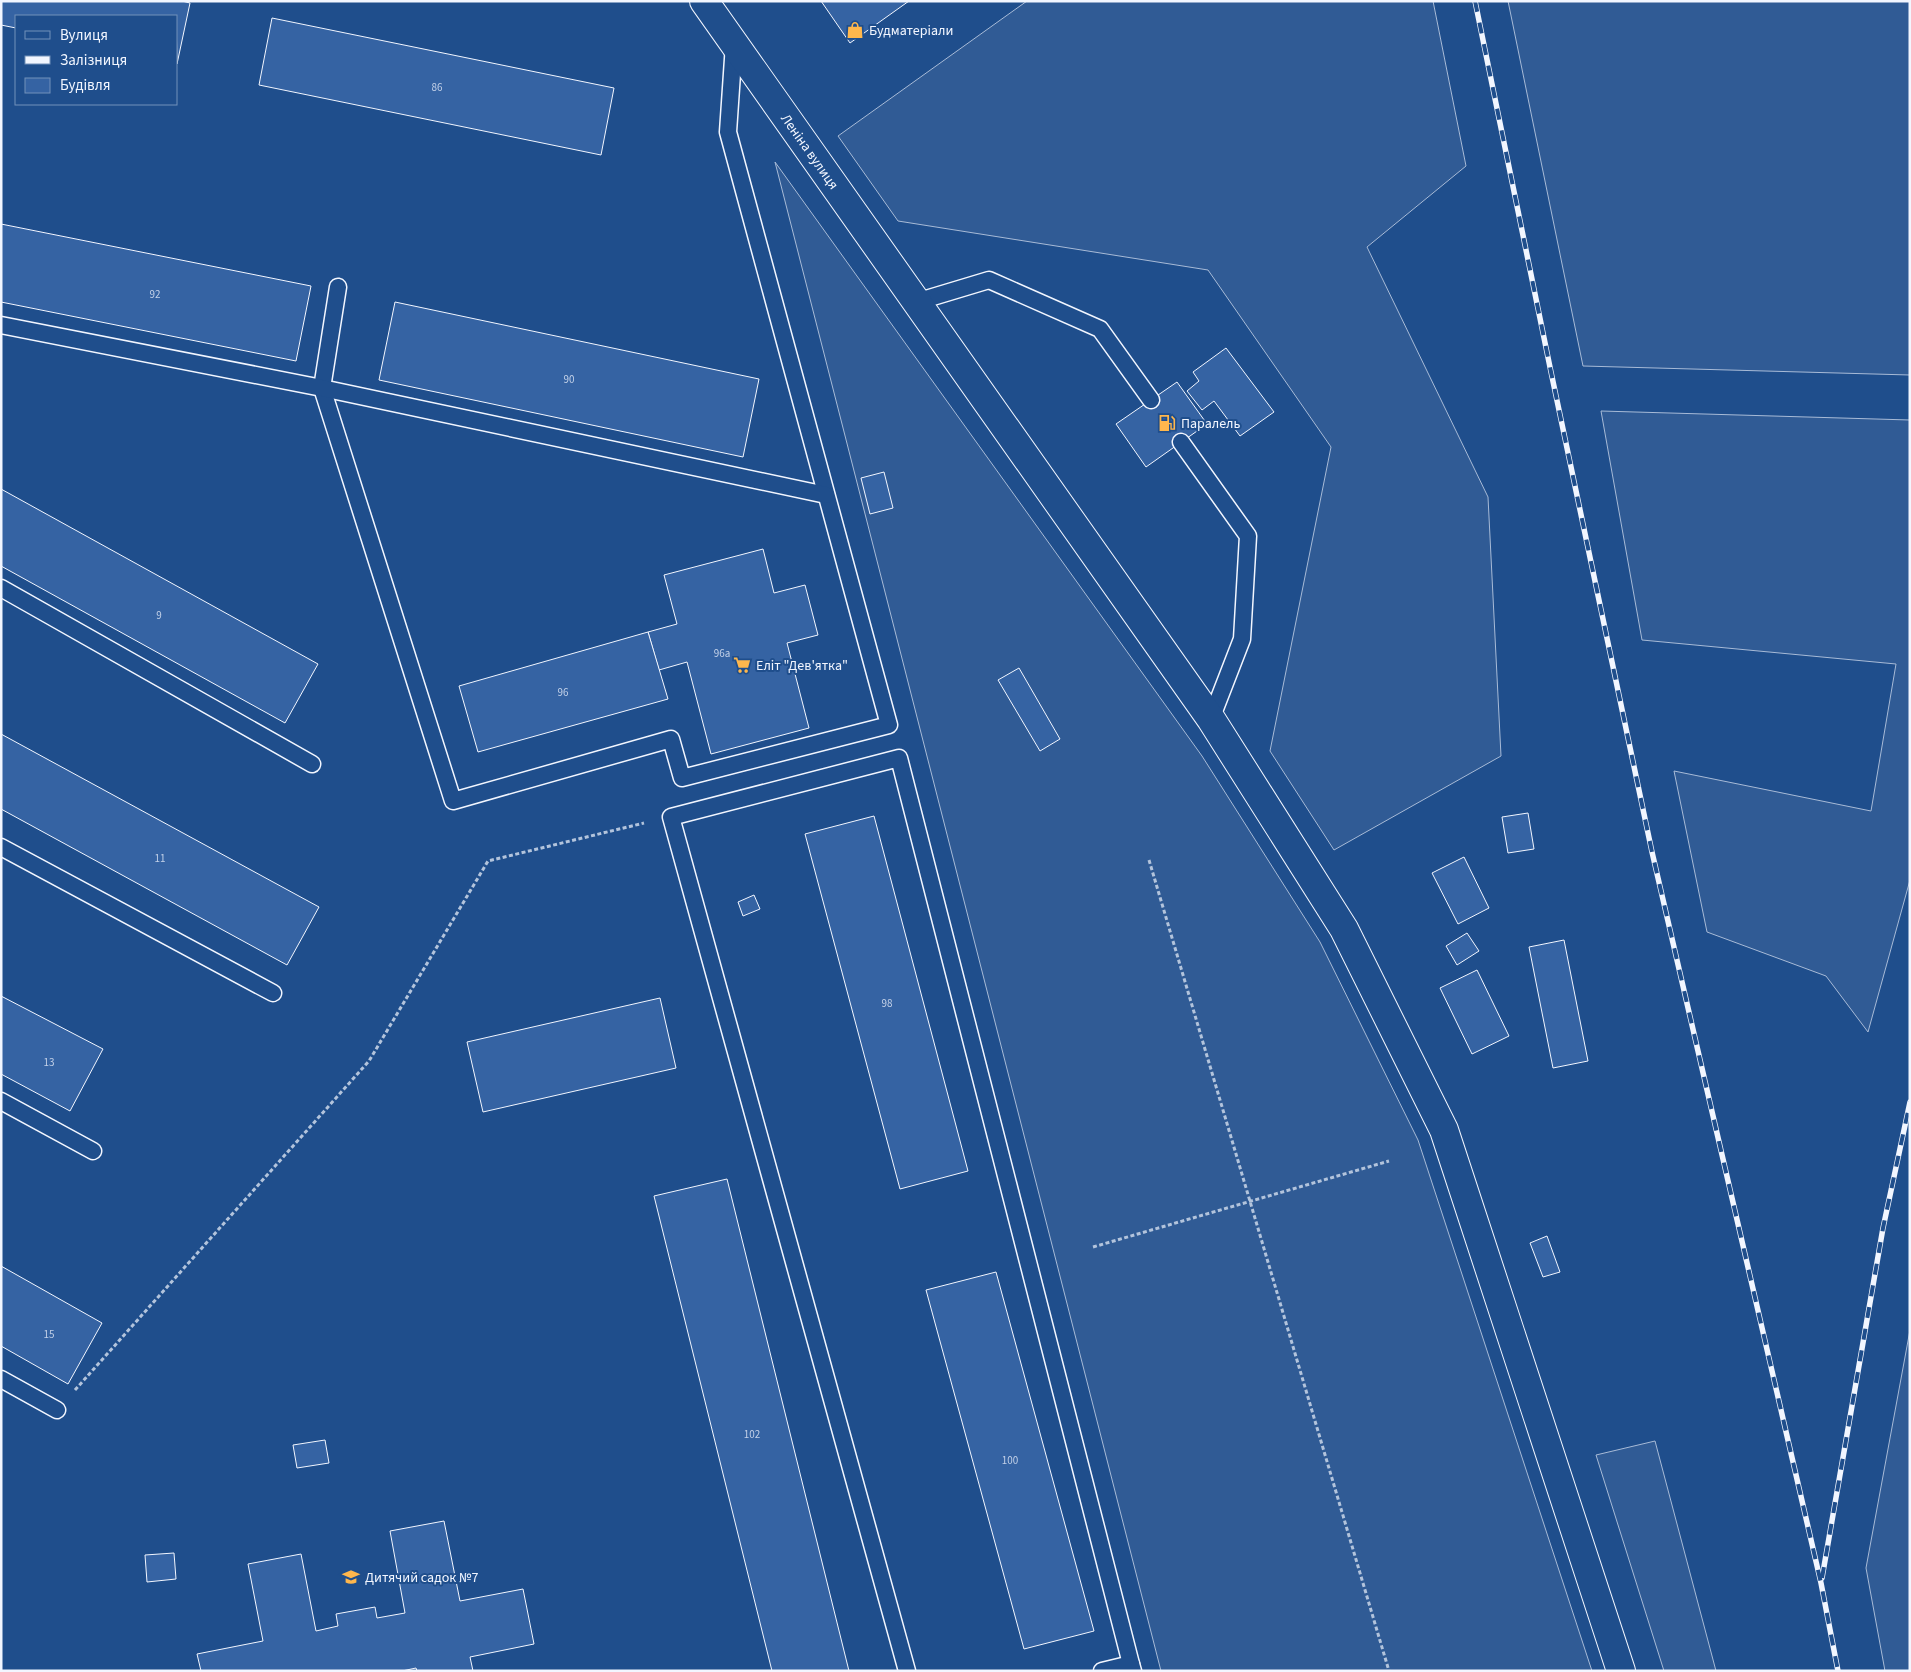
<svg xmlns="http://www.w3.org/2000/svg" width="1911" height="1672" viewBox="0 0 1911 1672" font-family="'Source Sans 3',sans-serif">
<rect width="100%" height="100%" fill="#1f4e8c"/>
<g fill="#305b95" stroke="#a8bbd7">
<polygon points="1027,1 1433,1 1466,166 1367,247 1488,497 1501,756 1334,850 1270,751 1331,447 1208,270 898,221 838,136"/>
<polygon points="1508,1 1910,1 1910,375 1583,366"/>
<polygon points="775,162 1202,756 1320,942 1418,1140 1592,1671 1161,1671"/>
<polygon points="1601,411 1910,420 1910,880 1868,1032 1826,976 1707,932 1674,771 1871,811 1896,664 1642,640"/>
<polygon points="1910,1330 1910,1671 1885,1671 1866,1568"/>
<polygon points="1655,1441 1716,1671 1664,1671 1596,1455"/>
</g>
<g fill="#3563a3" stroke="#f2f6ff">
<polygon points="1,1 182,1 190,3 177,64 176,16 16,16 16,28 1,25"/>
<polygon points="821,1 909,1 850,43"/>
<polygon points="272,18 614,88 601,155 259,85"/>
<polygon points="1,224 311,286 296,361 1,302"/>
<polygon points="395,302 759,379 743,457 379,380"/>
<polygon points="1226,348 1274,412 1240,436 1214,401 1202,410 1187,391 1199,381 1193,372"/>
<polygon points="1177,382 1207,424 1146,467 1116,424"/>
<polygon points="884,472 893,508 870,514 861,478"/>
<polygon points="1,489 318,664 285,723 1,566"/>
<polygon points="763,549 774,593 805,585 818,635 787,643 809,728 711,754 687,662 659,670 648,632 677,624 664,575"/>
<polygon points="648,632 668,699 478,752 459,686"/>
<polygon points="1019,668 1060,739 1040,751 998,680"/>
<polygon points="1,734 319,907 287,965 1,809"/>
<polygon points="1528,813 1534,849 1508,853 1502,817"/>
<polygon points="874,816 968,1171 900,1189 805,834"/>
<polygon points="1464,857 1489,908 1458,924 1432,873"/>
<polygon points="754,895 760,909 743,916 738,902"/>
<polygon points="1467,933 1479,951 1457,965 1446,946"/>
<polygon points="1564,940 1588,1061 1553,1068 1529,947"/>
<polygon points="1477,970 1509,1036 1472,1054 1440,988"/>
<polygon points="1,996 103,1049 70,1111 1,1074"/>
<polygon points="660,998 676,1068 483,1112 467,1042"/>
<polygon points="727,1179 849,1671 772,1671 654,1196"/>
<polygon points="1547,1236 1560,1272 1543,1277 1530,1243"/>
<polygon points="1,1266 102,1323 68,1384 1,1346"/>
<polygon points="996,1272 1094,1631 1024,1649 926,1290"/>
<polygon points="325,1440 329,1463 297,1468 293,1445"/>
<polygon points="444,1521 460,1601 523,1589 534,1644 470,1657 473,1671 417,1671 416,1668 402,1671 201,1671 197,1654 263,1641 248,1564 301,1554 316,1631 338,1626 336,1614 375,1607 377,1618 405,1613 390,1531"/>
<polygon points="174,1553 176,1579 147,1582 145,1555"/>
</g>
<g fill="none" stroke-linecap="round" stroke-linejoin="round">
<g stroke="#f2f6ff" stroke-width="19">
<g id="lane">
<polyline points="338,287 322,388 453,801 671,739 682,778 889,725 728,132 734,44"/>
<polyline points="916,302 989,280 1100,329 1151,400"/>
<polyline points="1,325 322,388 826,495"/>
<polyline points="1181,442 1248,536 1242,639 1211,719"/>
<polyline points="1,588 312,764"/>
<polyline points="1,847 273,993"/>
<polyline points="1,1101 93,1151"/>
<polyline points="1,1379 57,1410"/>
<polyline points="907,1671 671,817 899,758 1131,1664"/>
<polyline points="1102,1671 1131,1664 1133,1671"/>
</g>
</g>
<g stroke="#f2f6ff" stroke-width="30">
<g id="secondary">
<path id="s1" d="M704 1 1211 719 1344 929 1444 1130 1621 1671"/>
</g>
</g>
<g stroke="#b3c4dc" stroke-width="3" stroke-dasharray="4 2.5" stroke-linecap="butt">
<polyline points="1149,860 1389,1671"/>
<polyline points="1093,1247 1389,1161"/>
<polyline points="75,1390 369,1061 488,861 644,823"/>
</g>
<use href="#lane" stroke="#1f4e8c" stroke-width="16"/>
<use href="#secondary" stroke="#1f4e8c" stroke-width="28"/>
<g stroke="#f2f6ff" stroke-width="5.5">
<g id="rail">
<polyline points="1475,1 1551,372 1652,852 1821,1583 1838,1671"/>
<polyline points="1822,1578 1883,1228 1910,1102"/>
</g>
</g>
<use href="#rail" stroke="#1f4e8c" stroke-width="4" stroke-dasharray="11" stroke-linecap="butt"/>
</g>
<defs>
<g id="shop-bare" transform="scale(1.35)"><path d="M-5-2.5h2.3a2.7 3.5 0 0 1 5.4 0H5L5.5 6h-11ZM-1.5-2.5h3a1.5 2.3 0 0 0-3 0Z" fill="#ffb74d" stroke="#1f4e8c" stroke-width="2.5" paint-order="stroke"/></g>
<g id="fuel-bare" transform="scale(1.35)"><path d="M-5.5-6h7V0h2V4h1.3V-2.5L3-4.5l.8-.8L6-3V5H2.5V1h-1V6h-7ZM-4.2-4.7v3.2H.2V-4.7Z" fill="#ffb74d" stroke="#1f4e8c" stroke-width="2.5" paint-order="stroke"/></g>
<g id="supermarket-bare" transform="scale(1.35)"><path d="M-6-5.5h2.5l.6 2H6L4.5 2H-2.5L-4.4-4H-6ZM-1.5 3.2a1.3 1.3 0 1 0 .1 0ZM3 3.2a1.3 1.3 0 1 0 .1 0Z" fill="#ffb74d" stroke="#1f4e8c" stroke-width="2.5" paint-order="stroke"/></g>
<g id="school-bare" transform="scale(1.35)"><path d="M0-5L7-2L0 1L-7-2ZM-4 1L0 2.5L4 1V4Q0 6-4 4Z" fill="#ffb74d" stroke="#1f4e8c" stroke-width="2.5" paint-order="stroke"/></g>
</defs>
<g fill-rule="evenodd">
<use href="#shop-bare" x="855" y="30"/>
<use href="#fuel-bare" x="1167" y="423"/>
<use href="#supermarket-bare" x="742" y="665"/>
<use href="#school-bare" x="351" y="1577"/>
</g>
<g text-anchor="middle" stroke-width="4" stroke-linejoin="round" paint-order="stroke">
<g font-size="11" fill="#c3d1e8">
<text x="437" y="91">86</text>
<text x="155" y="298">92</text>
<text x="569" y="383">90</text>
<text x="159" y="619">9</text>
<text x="722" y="657">96а</text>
<text x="563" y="696">96</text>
<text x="160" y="862">11</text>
<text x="887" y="1007">98</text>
<text x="49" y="1066">13</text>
<text x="49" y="1338">15</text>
<text x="752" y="1438">102</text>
<text x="1010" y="1464">100</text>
</g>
<g font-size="14" fill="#f2f6ff" stroke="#1f4e8c" text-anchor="start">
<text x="869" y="35">Будматеріали</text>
<text x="1181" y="428">Паралель</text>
<text x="756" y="670">Еліт "Дев'ятка"</text>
<text x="365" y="1582">Дитячий садок №7</text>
</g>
<g font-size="14" fill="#f2f6ff" stroke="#1f4e8c">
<text dy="5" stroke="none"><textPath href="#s1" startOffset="184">Леніна вулиця</textPath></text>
</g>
</g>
<rect width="1911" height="1672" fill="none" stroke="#f2f6ff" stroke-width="5"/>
<rect x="15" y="15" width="162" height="90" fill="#1f4e8c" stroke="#7391ba"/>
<rect x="25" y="31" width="25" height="8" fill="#1f4e8c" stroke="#7391ba"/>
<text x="60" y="40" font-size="15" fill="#f2f6ff">Вулиця</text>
<rect x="25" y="56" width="25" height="8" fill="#f2f6ff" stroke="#7391ba"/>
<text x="60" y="65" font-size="15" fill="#f2f6ff">Залізниця</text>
<rect x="25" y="78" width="25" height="15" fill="#3563a3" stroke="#7391ba"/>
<text x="60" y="90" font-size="15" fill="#f2f6ff">Будівля</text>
</svg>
